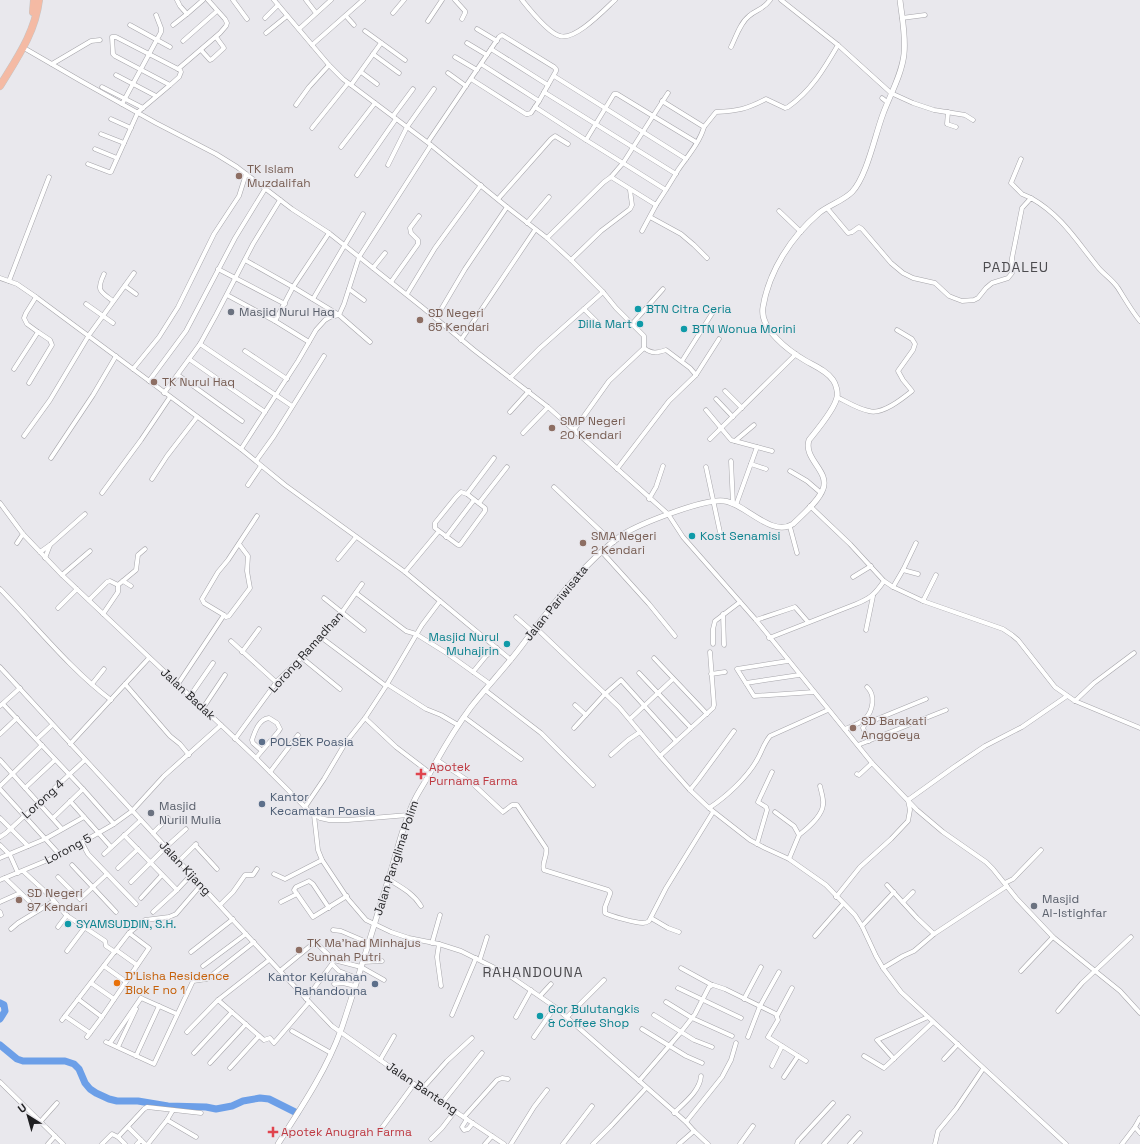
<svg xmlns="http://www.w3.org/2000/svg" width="1140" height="1144" viewBox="0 0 1140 1144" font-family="'Space Grotesk',sans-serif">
<rect width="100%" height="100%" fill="#e9e8ed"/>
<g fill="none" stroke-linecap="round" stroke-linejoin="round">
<g stroke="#6c9fe8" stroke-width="7">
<polyline points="0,1003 4,1005 5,1011 0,1019"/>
<polyline points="0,1045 17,1059 23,1061 65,1061 74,1064 79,1069 85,1083 90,1089 96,1093 109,1099 117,1101 138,1101 168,1106 206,1107 216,1109 232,1106 243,1101 260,1098 269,1099 297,1113"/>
</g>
<g stroke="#a6a5aa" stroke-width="5">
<g id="minor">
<polyline points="177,0 180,6 187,14 203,0"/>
<polyline points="233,0 247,19"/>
<polyline points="306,0 316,13"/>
<polyline points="455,0 465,11 465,13 462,19"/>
<path d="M522 0C530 10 548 33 560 36 575 41 604 10 615 0"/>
<polyline points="781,0 838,45 891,93 913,103 934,110 965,115 973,120"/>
<polyline points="393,13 404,0"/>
<polyline points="346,16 354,25"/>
<polyline points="265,18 278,5"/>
<polyline points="902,18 925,15"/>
<polyline points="428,21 442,0"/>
<polyline points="130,25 170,47"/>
<polyline points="173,25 187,14"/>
<polyline points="299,29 331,0"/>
<polyline points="477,29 497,41"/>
<polyline points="365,31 405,60"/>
<polyline points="266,33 287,16"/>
<polygon points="112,37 116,37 180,70 181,72 179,77 170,85 115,56 113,54"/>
<polyline points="183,41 217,11"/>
<polyline points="467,43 487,55"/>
<polyline points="312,45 363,0"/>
<path d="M731 47C736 37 740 23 749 16 757 9 763 10 770 0"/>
<polyline points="24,48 81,81 156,123 216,154 237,167 292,209 329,233 422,307 474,350 548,407 668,514 683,537 756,620 872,763 917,810 943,832 986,862 993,869 1017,899 1053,937 1120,991 1140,1013"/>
<polyline points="491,49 548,85"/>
<polyline points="201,50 210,60 212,59 224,48 216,37"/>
<polyline points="373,54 399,73"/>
<polyline points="455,57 477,70"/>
<polyline points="52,64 91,41 100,40"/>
<polyline points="178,69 220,33 226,26 227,23 225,19 208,0"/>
<polyline points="361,72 377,84"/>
<polyline points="448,73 466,86"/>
<polyline points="116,75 156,96"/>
<polyline points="554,76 686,159"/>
<polyline points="471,79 526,114 528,114 531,113 539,101"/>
<polyline points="351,85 381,43"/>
<polyline points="102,87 143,108"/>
<polyline points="544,92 676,174"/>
<polyline points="668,93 653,116 696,142"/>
<polygon points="614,94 617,94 653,116 623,163 586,140"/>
<polyline points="882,98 887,102"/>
<path d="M662 101 704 127C700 142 687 157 678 170 671 182 664 193 656 205L611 177 623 163 666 190"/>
<polyline points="122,104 161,32 161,28 156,15"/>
<polyline points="296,105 309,87 329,65"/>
<polyline points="535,107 586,140"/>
<polyline points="948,112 947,124 956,127"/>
<polyline points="393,116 413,89"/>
<polyline points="111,119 131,128"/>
<path d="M704 127 716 112C738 111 747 109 766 99L785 108 788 107C811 91 824 69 838 45"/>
<polyline points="312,128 348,83"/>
<polyline points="101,134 124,143"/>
<polyline points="428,142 499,37 502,35 554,67 556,69 556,71 539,101 481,64"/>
<polyline points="431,145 507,207 465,269 436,318"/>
<polyline points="341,147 375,103"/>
<polyline points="95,149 117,158"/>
<polyline points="1021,159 1011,183 1022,194 1031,198"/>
<polyline points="88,164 109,172 111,172 138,112 170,85"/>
<polyline points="388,165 407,127 434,89"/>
<polyline points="357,175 396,119"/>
<polyline points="498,199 551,139 555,136 568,144"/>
<polyline points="507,207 547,238 571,260 603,292 616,308 644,336 644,348 609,381 574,430"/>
<path d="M827 208 848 233 852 232 859 227 862 229 891 263 903 273 913 278 935 283 949 296 954 298 962 301 974 300 978 298 986 288 992 283 1008 278 1012 273V258L1022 208 1031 198C1061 215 1076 240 1097 266 1103 274 1112 279 1118 288 1125 299 1131 310 1140 321"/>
<polyline points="779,211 801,232"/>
<polyline points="650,217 681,234 694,245 707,258"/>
<polyline points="527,223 549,197"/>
<polyline points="642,231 656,205"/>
<polyline points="547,238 604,182 611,177"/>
<polyline points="245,260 293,287 339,315 344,304 359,257 431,145 343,79 329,65 274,0"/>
<polyline points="571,260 601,231 630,209 632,205 630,190"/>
<polyline points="373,268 385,253"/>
<polyline points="218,269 285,304"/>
<path d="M104 274C96 291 100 291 113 301"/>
<polyline points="0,278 17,284 36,297 241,449 285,485 405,572 440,601 422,625 386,686 365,718 346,742 324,779 305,807"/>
<polyline points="9,281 49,177"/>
<polyline points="391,282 418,244 418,240 411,233 410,228 419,216"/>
<polyline points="125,286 136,294"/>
<polyline points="349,289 364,300"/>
<polyline points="407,294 435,248 481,185"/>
<polyline points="227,295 275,321 309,342"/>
<polyline points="313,299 363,214"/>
<polyline points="86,304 113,323"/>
<polyline points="584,309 599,324"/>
<polyline points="275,321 293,287 329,233"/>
<polyline points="632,324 663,289"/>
<polyline points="461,340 535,230"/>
<polyline points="200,344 292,406"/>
<path d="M644 348C652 354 657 353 666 350L690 368 696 375"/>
<polyline points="245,351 287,379"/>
<polyline points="189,359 265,412"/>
<polyline points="682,361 713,312"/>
<polyline points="14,369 38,332 27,324 24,318 26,313 36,297"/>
<polyline points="133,369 159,337 178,307 214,234 239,196 246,174"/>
<polyline points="178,375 242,421"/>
<polyline points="510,378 540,348 603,292"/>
<polyline points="149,381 186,331 235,238 265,189"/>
<polyline points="29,383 52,345 50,340 38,332"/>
<polyline points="725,391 742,408"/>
<polyline points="164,393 200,344 216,315 253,244 280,200"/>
<path d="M837 397C847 402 858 409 869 411 882 415 902 399 912 391L903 380 898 371 913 350 915 344 912 339 897 330"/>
<polyline points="716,399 733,417"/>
<polyline points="706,410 731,440 772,451"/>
<polyline points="510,412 529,391"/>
<polyline points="523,433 548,407"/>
<polyline points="24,436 50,400 89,335 134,273"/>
<polyline points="710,439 796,354"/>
<polyline points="735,441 754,425"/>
<polyline points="241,449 298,361 316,330 325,320 330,317 339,315 370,342"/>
<polyline points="51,458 93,395 116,356"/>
<polyline points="256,461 274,436 324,356"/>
<polyline points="731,461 733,504"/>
<polyline points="751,464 766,469"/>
<polyline points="706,467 721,537"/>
<polyline points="617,469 669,401 696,375 719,339"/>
<polyline points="790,471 807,481 821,493"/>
<polyline points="152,479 167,456 197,417"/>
<polyline points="248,485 261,466"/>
<polyline points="554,487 606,536 614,542"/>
<polyline points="102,493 141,440 170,397"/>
<polyline points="467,494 494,458"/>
<polyline points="649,499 656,487 663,466"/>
<polyline points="0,503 23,534 62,575 256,758 309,811 320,818 329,820 348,820 408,815"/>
<polyline points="479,503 507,467"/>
<polyline points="736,505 757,447"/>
<polyline points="790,527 797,553"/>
<polyline points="446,537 474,500"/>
<polyline points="17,543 23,534"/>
<polyline points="40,552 50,545"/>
<polyline points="602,552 649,604 675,636"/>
<polyline points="45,558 50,545 85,514"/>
<polyline points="338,559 356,537"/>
<polyline points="903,570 918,574"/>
<polyline points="405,572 439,531 458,545 460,545 485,511 485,508 467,494 461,492 456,497 435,523 435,528 439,531"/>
<polyline points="62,575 90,551"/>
<polyline points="853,577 871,566"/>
<polyline points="123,581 131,586"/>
<polyline points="884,581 893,587 923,601 936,575"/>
<polyline points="893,587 903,570 916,543"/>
<path d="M0 589C36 626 70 669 111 700"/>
<polyline points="356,593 406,631 416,634 448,654 490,684"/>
<polyline points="324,598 364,630"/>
<polyline points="89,600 107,582 110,581 118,585"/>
<polyline points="440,601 511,660"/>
<polyline points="923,601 1003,629 1012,635 1018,640 1055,687 1075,701 1140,728"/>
<polyline points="58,608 77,589"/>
<polyline points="103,614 118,592 118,585 136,570 138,555 145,549"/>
<polyline points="723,614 724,645"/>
<polyline points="224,615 204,603 202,599 218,572 228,560 257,516"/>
<polyline points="516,617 533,632"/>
<polyline points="756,620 795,607 808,622"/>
<polyline points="536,628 619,707 660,756 690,790 709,808 750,840 765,848 789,859 826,885 855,915 862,926 876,956 883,968 901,992 1066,1144"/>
<polyline points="866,630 873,596"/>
<polyline points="322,638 386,686"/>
<path d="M769 638 856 604C871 598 875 594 884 581L850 544 810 506"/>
<polyline points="231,641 276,682"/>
<polyline points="713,644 713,629 715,621 740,602"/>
<polyline points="242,652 259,629"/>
<polyline points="301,657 340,689"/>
<polyline points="654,658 707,714"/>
<polyline points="788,661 737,669 754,696 814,692"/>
<polyline points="0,667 280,971 332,1026 414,1084 504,1144"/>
<polyline points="473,672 486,656 497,648"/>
<polyline points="639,673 691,728"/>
<polyline points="711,674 725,672"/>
<polyline points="746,683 799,675"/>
<polyline points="92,684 104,669"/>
<polyline points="125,684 170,736 180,744 189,755"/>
<polyline points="178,684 224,615 226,617 229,616 250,588 247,571 248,556 239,544"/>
<polyline points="387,684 426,709 441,715 458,725"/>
<polyline points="485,690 541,733 593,785"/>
<polyline points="190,696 213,663"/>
<polyline points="1075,701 1094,683 1134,653"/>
<polyline points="3,704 83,789 53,818"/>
<polyline points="575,705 586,715"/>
<polyline points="0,706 20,688"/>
<polyline points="203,708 225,675"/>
<polyline points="464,717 521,759"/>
<polyline points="365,718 396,747 430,773"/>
<polyline points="630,719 673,679"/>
<polyline points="574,728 605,694 621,680 676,741"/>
<path d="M845 729C852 726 859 724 865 719 873 711 876 695 867 687"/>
<polyline points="0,734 17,718"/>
<polyline points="37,739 52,725"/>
<polyline points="235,739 278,680 322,638 335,622 362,584"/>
<polyline points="869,741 863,728 865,724 926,699"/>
<polyline points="70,744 149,658"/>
<polyline points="858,745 946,710"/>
<polyline points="611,755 628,740 640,732"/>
<polyline points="660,756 713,708 714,705 710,652"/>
<path d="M256 758 278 732 280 729 277 723 269 718C259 719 255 731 252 740L253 743 261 750"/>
<polyline points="0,760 62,829"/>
<path d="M437 760 473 784 503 812 512 805H517L546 848C548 856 541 863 544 870L608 890 610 892V894L605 907V913C610 916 636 923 643 923 646 923 646 923 649 921L666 888 713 812"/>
<polyline points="270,772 298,735"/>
<polyline points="857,774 859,775 872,763"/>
<polyline points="0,786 42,745"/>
<polyline points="25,788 55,760"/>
<polyline points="0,789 60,855"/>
<polyline points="83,789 114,824"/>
<polyline points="690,790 698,780 734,731"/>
<polyline points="70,801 111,847"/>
<path d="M709 808C726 797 748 777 758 758 762 751 764 743 770 736L828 710"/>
<polyline points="775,812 794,826 799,835 789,859"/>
<polyline points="314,815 318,850 322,860 348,899 366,920 391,932 409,938 439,944 461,951 507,974 555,1007 686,1122 694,1131 708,1144"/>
<polyline points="0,818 28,846"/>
<polyline points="153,833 168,818"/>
<polyline points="124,835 177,890 192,874"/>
<path d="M799 835C808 828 822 816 823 805 824 799 821 791 820 786"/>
<polyline points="0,837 6,833 85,760"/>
<polyline points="82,843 88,854 136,904"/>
<polyline points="757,844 767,810 766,807 758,802 772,772"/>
<polyline points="0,845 10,855 18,873"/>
<polyline points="195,845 217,869"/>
<polyline points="104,854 141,820"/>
<polyline points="0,858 45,839 84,817"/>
<polyline points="179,861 196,844"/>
<polyline points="72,865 116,912"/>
<polyline points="118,868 138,849"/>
<polyline points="23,871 50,896 66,915 105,941 106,946 115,952"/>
<polyline points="274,874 285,879 322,860"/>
<polyline points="58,877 80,899 107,874"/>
<polyline points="5,878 29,901"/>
<path d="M388 879C401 887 413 893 421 906"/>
<polyline points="0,880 60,855 114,824 132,811 164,776 221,725"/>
<polyline points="131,882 166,847 186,829"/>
<polyline points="1005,883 1013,879 1041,850"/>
<polyline points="887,885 917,918 934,934"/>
<polyline points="297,894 294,890 296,887 309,881 313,884 329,908"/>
<polyline points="836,897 860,867 891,839 908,821 910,810 908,800 954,767 985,746 1022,727 1067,696"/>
<polyline points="141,898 162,875"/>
<polyline points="0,902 20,893"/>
<polyline points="281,902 297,894 313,917 347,896"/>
<polyline points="903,902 913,892"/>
<polyline points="220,905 233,892 245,875 253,875 257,869"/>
<polyline points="0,912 1,915"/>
<polyline points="153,912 177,890"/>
<polyline points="651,918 668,928 679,932"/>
<polyline points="862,926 894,892"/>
<polyline points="58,927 67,915"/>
<polyline points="11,929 18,923 54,901"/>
<polyline points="333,930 341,931 369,943"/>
<polyline points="815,936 843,904"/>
<polyline points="432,943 440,915"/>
<polyline points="439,944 437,957 441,986"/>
<polyline points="116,950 137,965"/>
<polyline points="67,951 85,927"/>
<polyline points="191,952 233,919"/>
<polyline points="480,959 487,937"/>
<polyline points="334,960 361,967 384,980"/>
<polyline points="363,962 382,961"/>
<polyline points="104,966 125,981"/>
<polyline points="203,966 246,934"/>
<polyline points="681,968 712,985"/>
<polyline points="883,968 903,956 914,951 934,934 1007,886"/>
<polyline points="280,971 315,942 334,960 332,964 339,971 357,978"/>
<polyline points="1021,971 1053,937"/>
<polyline points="91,983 114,999"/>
<polyline points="334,984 343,983 355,986"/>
<polyline points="678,988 741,1018"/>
<polyline points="540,996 551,984"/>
<polyline points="141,998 177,1014"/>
<polyline points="78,999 102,1017 149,948 129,933"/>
<polyline points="306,999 332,964"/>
<polyline points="744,999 761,967"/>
<polyline points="218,1000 264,1040 270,1038 274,1043 309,1002"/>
<polyline points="666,1002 692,1018 732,1036"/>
<polyline points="1058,1011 1082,983 1131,937"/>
<polyline points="452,1015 476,958"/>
<polyline points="654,1015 694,1040 712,1047"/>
<polyline points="65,1016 90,1033"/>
<polyline points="777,1016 792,988"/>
<polyline points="516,1017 531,990"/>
<polyline points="567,1017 604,980"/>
<polyline points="62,1020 129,933 145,920 169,917 176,914 201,885"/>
<polyline points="642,1029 686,1056 702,1063"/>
<polyline points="292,1031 331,1053"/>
<polyline points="187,1032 218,1000 269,960"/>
<polyline points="87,1037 102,1017"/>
<polyline points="534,1037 555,1007"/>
<polyline points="748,1037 760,1006 779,972"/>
<polyline points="106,1042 154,1064 193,981 207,979 254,942"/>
<polyline points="110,1043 141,998"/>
<polyline points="118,1047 136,1009"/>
<polyline points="194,1053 232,1012"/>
<polyline points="136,1056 159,1006"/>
<polyline points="864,1056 884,1068 933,1022"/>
<polyline points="894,1059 877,1040 928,1017"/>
<polyline points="944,1059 958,1044"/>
<polyline points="380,1060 394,1036"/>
<polyline points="210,1063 246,1024"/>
<polyline points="772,1066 782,1046"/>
<polyline points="230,1068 259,1036"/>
<polyline points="784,1077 798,1056"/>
<polyline points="639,1081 681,1032 695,1014 709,987 713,985 725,989 776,1014 778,1020 768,1037 806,1061"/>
<polyline points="0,1082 63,1144"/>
<polyline points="422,1089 447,1061 472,1038"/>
<polyline points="442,1103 482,1053"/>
<path d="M674 1113C684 1103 700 1091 701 1076"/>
<polyline points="464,1117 497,1080 502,1078 508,1079"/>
<polyline points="1140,1118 1135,1127 1140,1133"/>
<polyline points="467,1119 462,1127 464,1130 468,1129 473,1123"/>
<polyline points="167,1120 173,1110"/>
<polyline points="41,1121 57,1103"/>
<polyline points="686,1122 722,1077 731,1060 736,1043"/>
<polyline points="128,1127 141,1140"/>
<polyline points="381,1129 414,1084"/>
<polyline points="118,1137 125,1144"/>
<polyline points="431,1139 442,1128 455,1111"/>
<polyline points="48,1144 55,1136"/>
<polyline points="102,1144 112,1134 118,1137 144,1109 147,1107 201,1113"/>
<polyline points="137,1144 141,1140 145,1144"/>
<polyline points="148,1144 167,1120 196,1137"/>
<polyline points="485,1144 492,1136"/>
<polyline points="511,1144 534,1107 547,1090"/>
<polyline points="563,1144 592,1106"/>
<polyline points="593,1144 611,1126 646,1088"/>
<polyline points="679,1144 694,1131"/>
<polyline points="740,1144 753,1126"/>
<polyline points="797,1144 798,1141 833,1103"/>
<polyline points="824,1144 848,1117"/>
<polyline points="850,1144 860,1133"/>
<polyline points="935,1144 938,1131 956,1109 983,1069"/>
<polyline points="1122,1144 1135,1127"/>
</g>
</g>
<g stroke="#a6a5aa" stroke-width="6">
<path id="tertiary" d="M278 1144C301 1108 326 1071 341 1030 359 977 374 924 391 871 398 847 404 821 415 799 420 789 426 781 431 771 443 749 456 727 471 707 488 685 507 666 523 644 552 606 583 563 622 535 639 524 705 498 724 501 745 503 771 538 793 524 802 515 819 501 823 489 830 471 803 459 809 440 817 430 835 409 837 397 838 392 836 384 833 380 827 371 815 366 806 361 789 351 759 329 763 307 769 271 791 237 819 213 829 205 843 201 852 192 867 176 875 135 883 114 890 95 902 74 904 54 906 36 902 18 900 0"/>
</g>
<g stroke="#c5c5c5" stroke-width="8">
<g id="trunk">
<polyline points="33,12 34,0"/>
<path d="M0 86C17 58 35 33 39 0"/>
</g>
</g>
<use href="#minor" stroke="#fff" stroke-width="4"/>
<use href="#tertiary" stroke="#fff" stroke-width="5"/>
<use href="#trunk" stroke="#f4baa4" stroke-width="7"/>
</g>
<g fill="#8d6e63" stroke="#e9e8ed" stroke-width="1.5">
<circle cx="239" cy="176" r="4"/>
<circle cx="420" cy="320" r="4"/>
<circle cx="154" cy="382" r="4"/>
<circle cx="552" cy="428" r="4"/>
<circle cx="583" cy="543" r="4"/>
<circle cx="853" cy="728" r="4"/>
<circle cx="19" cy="900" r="4"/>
<circle cx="299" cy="950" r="4"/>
</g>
<g fill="#0f9aa8" stroke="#e9e8ed" stroke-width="1.5">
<circle cx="638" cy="309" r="4"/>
<circle cx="640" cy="324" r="4"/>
<circle cx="684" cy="329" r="4"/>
<circle cx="692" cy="536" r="4"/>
<circle cx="507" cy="644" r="4"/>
<circle cx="68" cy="924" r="4"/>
<circle cx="540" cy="1016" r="4"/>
</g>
<g fill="#6b7280" stroke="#e9e8ed" stroke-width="1.5">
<circle cx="231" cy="312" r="4"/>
<circle cx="151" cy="813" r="4"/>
<circle cx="1034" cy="906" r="4"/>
</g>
<g fill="#5c6f8a" stroke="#e9e8ed" stroke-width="1.5">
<circle cx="262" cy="742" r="4"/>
<circle cx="262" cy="804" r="4"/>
<circle cx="375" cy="984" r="4"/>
</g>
<g fill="#e0444e" stroke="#e9e8ed" stroke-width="1.5">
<path d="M419 768h4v4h4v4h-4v4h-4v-4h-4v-4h4z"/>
<path d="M271 1126h4v4h4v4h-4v4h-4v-4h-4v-4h4z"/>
</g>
<circle fill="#e8710a" stroke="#e9e8ed" stroke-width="1.5" cx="117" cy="983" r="4"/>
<g text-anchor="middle" stroke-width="3" stroke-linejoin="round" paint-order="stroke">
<g font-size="12" fill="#785e54" stroke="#e9e8ed" text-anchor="start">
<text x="247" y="173">TK Islam<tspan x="247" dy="14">Muzdalifah</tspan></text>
<text x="428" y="317">SD Negeri<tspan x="428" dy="14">65 Kendari</tspan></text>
<text x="162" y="386">TK Nurul Haq</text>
<text x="560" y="425">SMP Negeri<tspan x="560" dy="14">20 Kendari</tspan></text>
<text x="591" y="540">SMA Negeri<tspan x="591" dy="14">2 Kendari</tspan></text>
<text x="861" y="725">SD Barakati<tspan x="861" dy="14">Anggoeya</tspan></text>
<text x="27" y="897">SD Negeri<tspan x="27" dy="14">97 Kendari</tspan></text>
<text x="307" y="947">TK Ma'had Minhajus<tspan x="307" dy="14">Sunnah Putri</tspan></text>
</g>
<g font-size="12" fill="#0d838f" stroke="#e9e8ed" text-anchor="start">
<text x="646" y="313">BTN Citra Ceria</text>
<text x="632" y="328" text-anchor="end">Dilla Mart</text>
<text x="692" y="333">BTN Wonua Morini</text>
<text x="700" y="540">Kost Senamisi</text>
<text x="499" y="641" text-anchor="end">Masjid Nurul<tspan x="499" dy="14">Muhajirin</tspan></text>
<text x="76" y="928">SYAMSUDDIN, S.H.</text>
<text x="548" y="1013">Gor Bulutangkis<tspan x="548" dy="14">&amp; Coffee Shop</tspan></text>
</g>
<g font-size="12" fill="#5b616d" stroke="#e9e8ed" text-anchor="start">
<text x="239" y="316">Masjid Nurul Haq</text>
<text x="159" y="810">Masjid<tspan x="159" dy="14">Nuriil Mulia</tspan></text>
<text x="1042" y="903">Masjid<tspan x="1042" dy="14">Al-Istighfar</tspan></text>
</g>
<g font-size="12" fill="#1f1f21" stroke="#e9e8ed">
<text transform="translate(556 603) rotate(-51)" y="4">Jalan Pariwisata</text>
<text transform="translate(306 652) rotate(-48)" y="4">Lorong Ramadhan</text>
<text transform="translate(188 694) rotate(43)" y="4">Jalan Badak</text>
<text transform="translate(43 799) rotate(-42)" y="4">Lorong 4</text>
<text transform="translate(68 849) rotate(-28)" y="4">Lorong 5</text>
<text transform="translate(396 858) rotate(-72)" y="4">Jalan Panglima Polim</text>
<text transform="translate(185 868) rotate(47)" y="4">Jalan Kijang</text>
<text transform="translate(422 1088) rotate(34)" y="4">Jalan Banteng</text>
</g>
<g font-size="12" fill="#4e5e75" stroke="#e9e8ed" text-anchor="start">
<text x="270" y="746">POLSEK Poasia</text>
<text x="270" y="801">Kantor<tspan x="270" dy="14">Kecamatan Poasia</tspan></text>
<text x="367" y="981" text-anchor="end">Kantor Kelurahan<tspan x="367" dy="14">Rahandouna</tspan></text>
</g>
<g font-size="12" fill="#be3a42" stroke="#e9e8ed" text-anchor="start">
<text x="429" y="771">Apotek<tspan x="429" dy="14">Purnama Farma</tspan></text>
<text x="281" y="1136">Apotek Anugrah Farma</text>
</g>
<g font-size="12" fill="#c56008" stroke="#e9e8ed" text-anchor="start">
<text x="125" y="980">D'Lisha Residence<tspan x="125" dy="14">Blok F no 1</tspan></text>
</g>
<g font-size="14" letter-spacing="1" fill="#4c4b4f" stroke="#e9e8ed">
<text x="1016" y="272">PADALEU</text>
<text x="533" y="977">RAHANDOUNA</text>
</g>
</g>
<g transform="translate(28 1116) rotate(323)" stroke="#e9e8ed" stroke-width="3" paint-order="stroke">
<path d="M0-3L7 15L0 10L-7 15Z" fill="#1f1f21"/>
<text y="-6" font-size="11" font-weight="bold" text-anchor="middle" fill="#1f1f21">U</text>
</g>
</svg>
